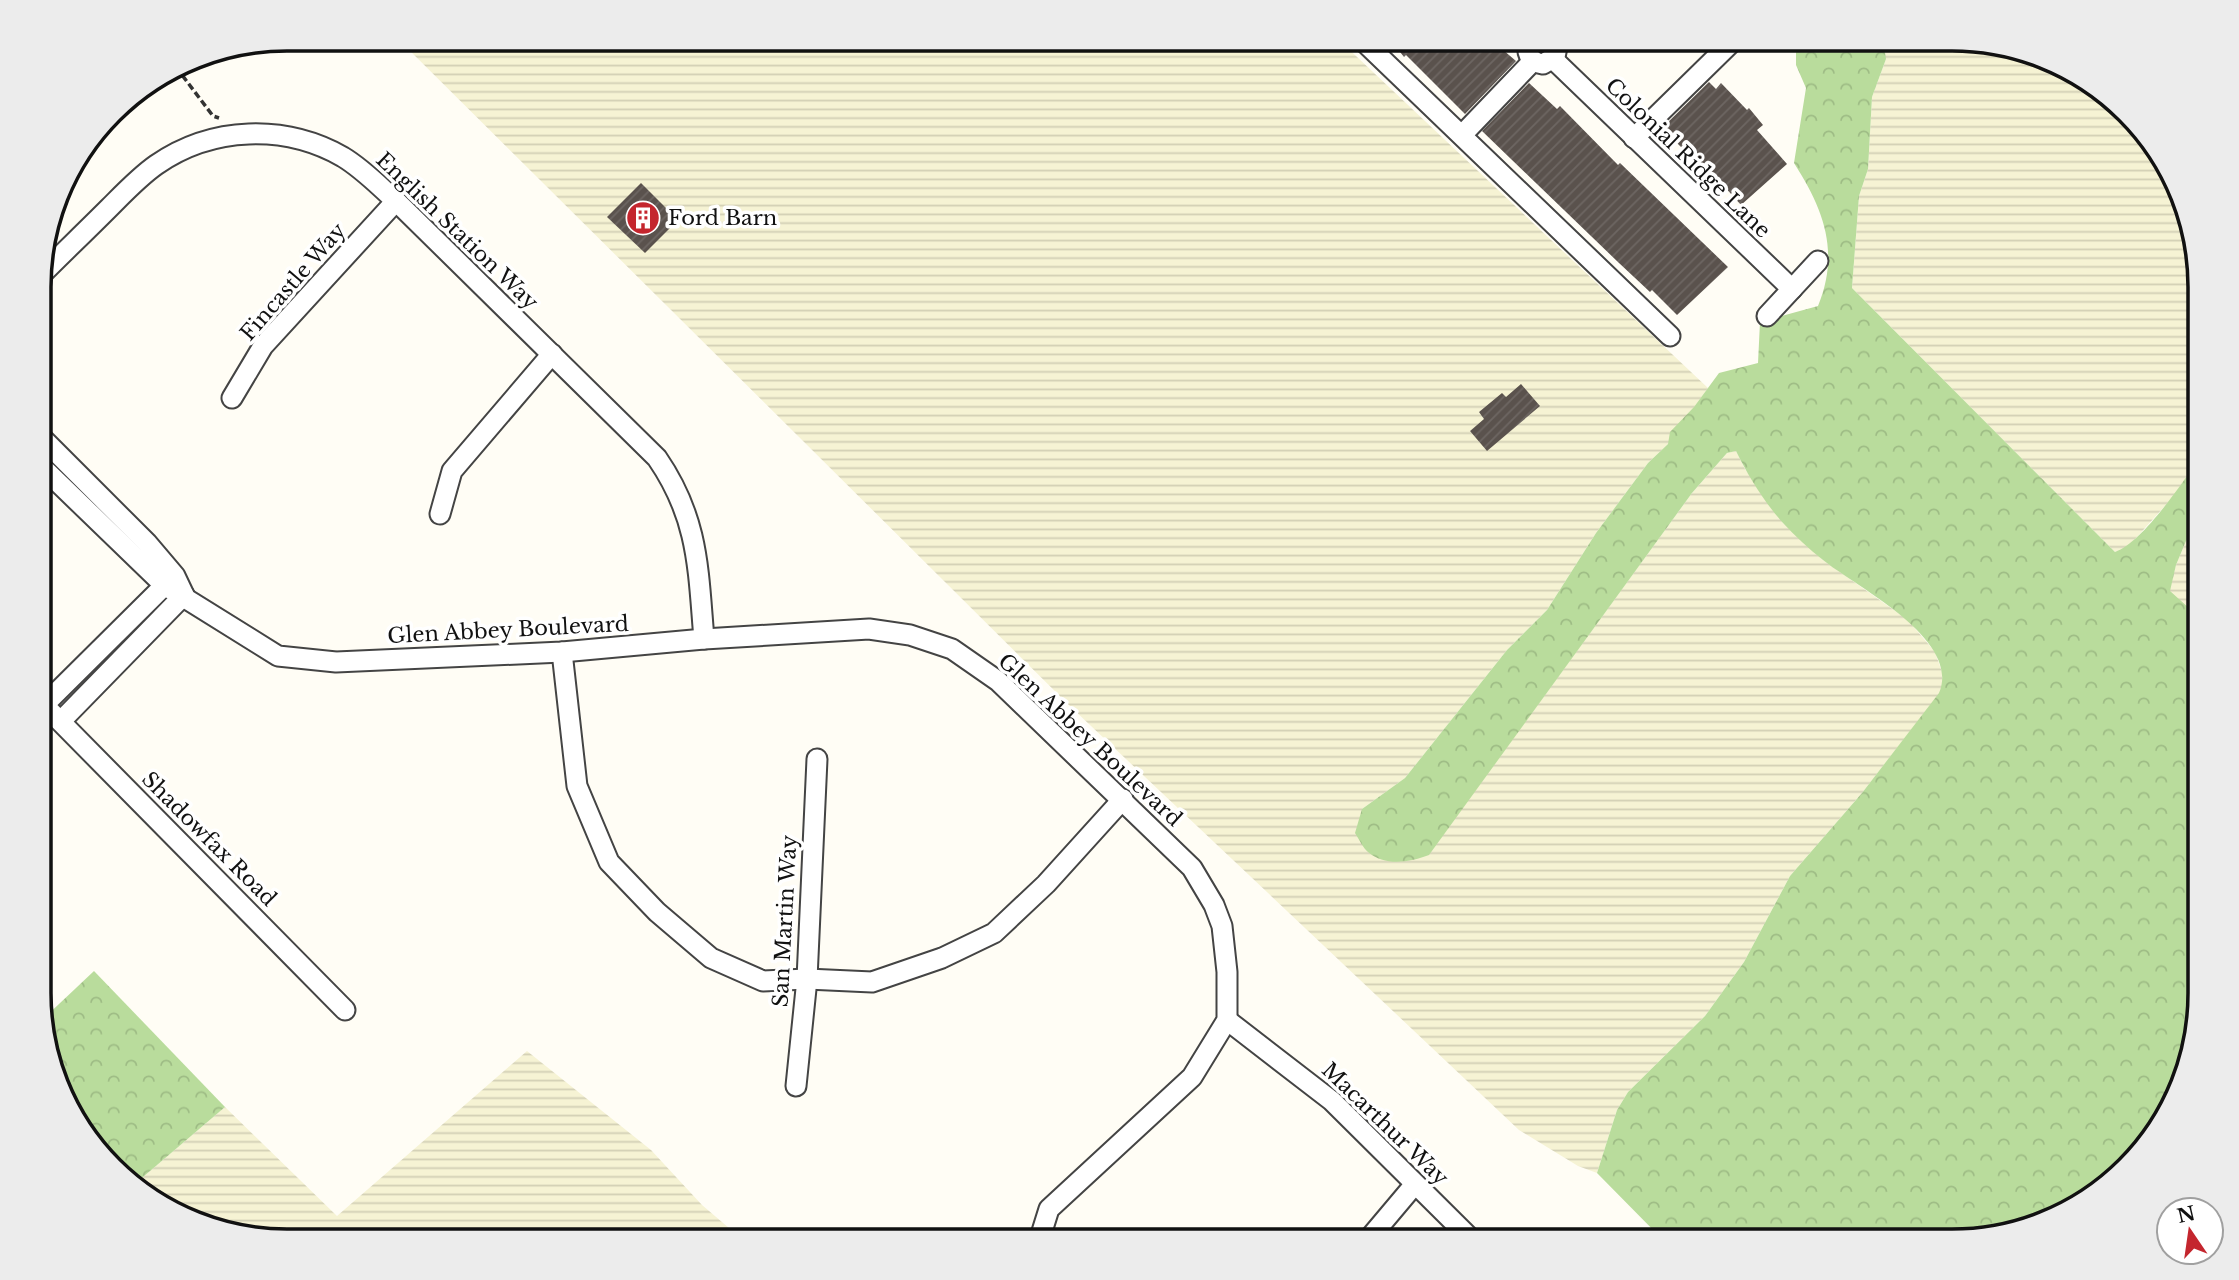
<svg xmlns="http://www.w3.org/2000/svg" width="2239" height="1280" viewBox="0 0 2239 1280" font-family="'Libre Baskerville',serif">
<defs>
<pattern id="farmland-rules" width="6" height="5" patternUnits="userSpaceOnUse" patternTransform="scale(1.75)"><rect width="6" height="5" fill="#f6f3d4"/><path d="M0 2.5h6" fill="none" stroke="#d2cfb5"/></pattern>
<pattern id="forest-crowns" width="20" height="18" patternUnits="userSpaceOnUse" patternTransform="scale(1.75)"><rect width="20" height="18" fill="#b9dc9c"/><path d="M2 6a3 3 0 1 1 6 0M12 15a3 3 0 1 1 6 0" fill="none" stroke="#9ebc85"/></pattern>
<pattern id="building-hatch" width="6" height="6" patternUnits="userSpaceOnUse" patternTransform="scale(1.75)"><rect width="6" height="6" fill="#5a524d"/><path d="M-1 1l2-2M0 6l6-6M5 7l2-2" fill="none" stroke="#6d6662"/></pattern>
</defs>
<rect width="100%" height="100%" fill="#fffdf5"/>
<g fill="url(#farmland-rules)">
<polygon points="398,39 1338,39 1708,388 1668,444 1648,463 1596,533 1547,610 1507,650 1405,778 1362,809 1429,854 1692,493 1727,453 1736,451 1745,469 1783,523 1823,560 1908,620 1935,652 1942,672 1943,685 1940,693 1862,793 1790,876 1744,962 1705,1016 1628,1092 1617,1110 1597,1173 1578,1166 1519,1130 1073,709"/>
<polygon points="1879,39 1953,39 2076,72 2159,149 2200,270 2200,458 2172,498 2127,548 2115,552 1852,288 1859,196 1868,169 1872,97 1886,59 1884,46"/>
<polygon points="2200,519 2200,618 2169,592 2176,565 2186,541"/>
<polygon points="527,1051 651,1150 702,1205 736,1234 716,1241 286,1241 163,1208 136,1183 225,1107 337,1216"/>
</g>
<g fill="url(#forest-crowns)">
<path d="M1796 39H1879L1884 46 1886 59 1872 97 1868 169 1859 196 1852 288 2115 552C2143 542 2181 484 2200 458V519L2186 541 2176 565 2170 591 2200 618V1009L2167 1117 2077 1208 1968 1241H1664L1597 1173 1617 1110 1628 1092 1705 1016 1744 962 1790 876 1862 793 1939 693C1962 639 1856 587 1823 560 1809 549 1795 536 1783 523 1765 503 1748 476 1736 451L1727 453 1692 493 1429 855C1411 862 1385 867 1368 852 1363 848 1359 839 1355 833L1362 809 1405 778 1507 650 1547 610 1596 533 1648 463 1668 444 1670 432 1694 407 1719 373 1758 363 1760 322 1818 306C1840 252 1824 210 1794 163L1806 88 1796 65Z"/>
<polygon points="94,971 225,1107 136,1183 81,1132 41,1026 41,1021"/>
</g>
<g fill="url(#building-hatch)">
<polygon points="1389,38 1489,38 1516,61 1465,114 1406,55 1404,57"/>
<polygon points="1709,82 1716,89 1721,83 1747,110 1749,108 1763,125 1757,130 1787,164 1741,205 1713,174 1711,176 1685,147 1683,149 1662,128"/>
<polygon points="1529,83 1557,109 1560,106 1618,165 1620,163 1728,267 1677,315 1652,290 1650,292 1619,263 1482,131"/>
<polygon points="641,183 678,220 645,253 607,217"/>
<polygon points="1521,384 1540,406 1487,451 1470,431 1484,419 1479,412 1502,393 1506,397"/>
</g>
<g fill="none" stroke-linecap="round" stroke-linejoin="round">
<g stroke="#444" stroke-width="23">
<g id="minor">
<polyline points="1361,39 1670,336"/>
<path d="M1531 39C1524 51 1529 62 1543 64L1555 57 1557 47 1554 39"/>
<polyline points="1553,59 1792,289"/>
<polyline points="1462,135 1533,61"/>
<polyline points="1634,138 1735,39"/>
<path d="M41 275C63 253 86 231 109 208 124 193 139 177 156 165 212 126 285 124 343 157 363 169 379 186 396 201L657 458C699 519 698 569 704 639"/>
<polyline points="1767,316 1818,261"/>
<polyline points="232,398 263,346 396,201"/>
<polyline points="41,437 147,543 175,576 184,595"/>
<polyline points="41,466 164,585 278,656 336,662 562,652 704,639 869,629 910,635 952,649 998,681 1192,868 1214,905 1222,926 1227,972 1227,1020 1192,1077 1049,1209 1039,1241"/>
<polyline points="440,514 452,471 552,354"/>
<polyline points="562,652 577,786 609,862 657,912 711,958 763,981 807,979 872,982 942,958 994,933 1046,884 1123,799"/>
<polyline points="41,702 345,1010"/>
<polyline points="44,705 172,578"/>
<polyline points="61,721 184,595"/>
<polyline points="1227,1020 1332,1101 1473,1241"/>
<polyline points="796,1086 807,979 817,759"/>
<polyline points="1367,1241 1415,1184"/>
</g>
</g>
<polyline stroke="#333" stroke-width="3.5" stroke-dasharray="7 3.5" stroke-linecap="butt" points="176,67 213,116 219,118"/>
<use href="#minor" stroke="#fff" stroke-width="19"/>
</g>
<defs>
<g id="building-disc" transform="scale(1.75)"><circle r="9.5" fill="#c4262e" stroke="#fff"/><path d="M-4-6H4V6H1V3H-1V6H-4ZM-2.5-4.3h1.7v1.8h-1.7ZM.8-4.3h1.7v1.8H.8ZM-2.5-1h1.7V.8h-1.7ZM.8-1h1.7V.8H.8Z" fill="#fff"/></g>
</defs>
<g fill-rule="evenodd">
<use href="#building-disc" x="643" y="218"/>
</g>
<g text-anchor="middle" stroke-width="7" stroke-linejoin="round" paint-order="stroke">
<g font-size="21" fill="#111" stroke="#fff">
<text transform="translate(1688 158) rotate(44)" y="7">Colonial Ridge Lane</text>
<text transform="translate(457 231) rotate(44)" y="7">English Station Way</text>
<text transform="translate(293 282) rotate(-49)" y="7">Fincastle Way</text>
<text transform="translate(508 630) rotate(-3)" y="7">Glen Abbey Boulevard</text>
<text transform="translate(1090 740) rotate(43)" y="7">Glen Abbey Boulevard</text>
<text transform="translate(209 839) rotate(45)" y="7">Shadowfax Road</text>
<text transform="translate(785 921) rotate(-87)" y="7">San Martin Way</text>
<text transform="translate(1385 1124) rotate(44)" y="7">Macarthur Way</text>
</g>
<g font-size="21" fill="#111" stroke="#fff" text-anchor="start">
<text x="668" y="225">Ford Barn</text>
</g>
</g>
<path d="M0 0H2239V1280H0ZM287 51H1952A236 236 0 0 1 2188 287V993A236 236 0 0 1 1952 1229H287A236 236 0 0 1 51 993V287A236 236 0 0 1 287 51Z" fill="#ececec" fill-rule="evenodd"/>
<path fill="none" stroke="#111" stroke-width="3.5" d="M287 51H1952A236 236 0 0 1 2188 287V993A236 236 0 0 1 1952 1229H287A236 236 0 0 1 51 993V287A236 236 0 0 1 287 51Z"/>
<g transform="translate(2190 1231) rotate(347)"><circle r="33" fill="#ffffff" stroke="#a0a0a0" stroke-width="2"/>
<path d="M0-5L12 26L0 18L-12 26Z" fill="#c4262e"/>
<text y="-10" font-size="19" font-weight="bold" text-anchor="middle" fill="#111111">N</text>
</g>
</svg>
